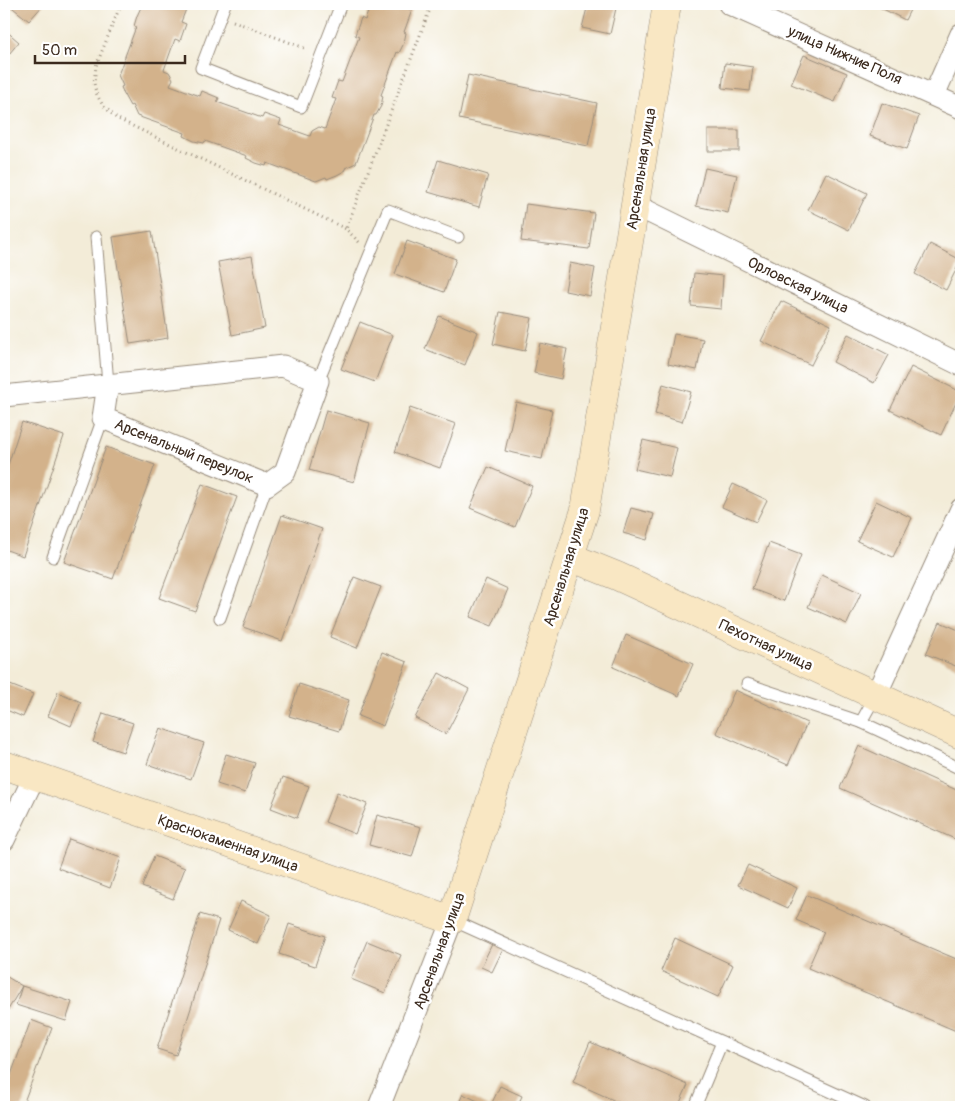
<svg xmlns="http://www.w3.org/2000/svg" width="965" height="1111" viewBox="0 0 965 1111" font-family="Pangolin,sans-serif">
<rect width="100%" height="100%" fill="#fff"/>
<filter id="ink" filterUnits="userSpaceOnUse"><feTurbulence type="fractalNoise" baseFrequency=".02" numOctaves="2"/><feDisplacementMap in="SourceGraphic" scale="10" xChannelSelector="R" yChannelSelector="G"/><feConvolveMatrix kernelMatrix="1 2 1 2 8 2 1 2 1" color-interpolation-filters="sRGB"/></filter>
<filter id="wash" filterUnits="userSpaceOnUse"><feTurbulence type="fractalNoise" baseFrequency=".0096" numOctaves="4" result="noise"/><feDisplacementMap in="SourceGraphic" scale="20" xChannelSelector="R" yChannelSelector="G"/><feGaussianBlur stdDeviation="1.12" result="paint"/><feColorMatrix in="noise" values="0 0 0 0 0 0 0 0 0 0 0 0 0 0 0 0 0 1.4 0 .05"/><feComposite in="paint" operator="in"/></filter>
<g filter="url(#wash)">
<rect width="100%" height="100%" fill="#f3ecd8"/>
<g id="blocks">
<g fill="#d3b28b">
<polygon points="8,4 44,4 29,21"/>
<polygon points="145,4 188,4 181,22 186,24 180,41 175,39 164,70 169,72 173,79 170,85 200,96 202,91 219,98 217,102 262,118 264,114 281,120 279,125 310,136 312,131 319,127 325,129 336,99 332,98 338,81 342,82 359,37 355,35 361,18 365,20 371,4 395,4 412,10 404,32 406,33 404,43 399,53 397,52 381,95 383,96 381,106 376,115 374,115 356,163 345,168 346,170 337,175 327,179 326,177 316,181 267,163 266,166 256,163 246,158 247,156 205,141 204,143 194,141 184,136 185,133 137,116 132,105 130,106 125,97 121,87 123,86 118,75 136,27 134,26 137,16 142,5 144,6"/>
<polygon points="588,4 617,4 610,34 582,28"/>
<polygon points="873,4 913,4 905,20"/>
<polygon points="4,29 19,42 4,60"/>
<polygon points="804,55 847,73 835,102 791,84"/>
<polygon points="725,63 753,67 750,91 722,88"/>
<polygon points="468,75 597,103 588,146 459,119"/>
<polygon points="882,103 919,116 907,149 870,136"/>
<rect x="708" y="130" width="31" height="21"/>
<polygon points="438,160 488,175 479,207 428,192"/>
<polygon points="705,168 737,175 728,213 696,206"/>
<polygon points="826,173 867,193 849,230 808,210"/>
<polygon points="526,204 594,213 589,249 521,241"/>
<polygon points="152,231 168,338 130,344 113,237"/>
<polygon points="407,241 456,259 444,292 395,274"/>
<polygon points="930,244 961,260 946,290 915,274"/>
<polygon points="252,256 265,328 232,335 218,262"/>
<polygon points="570,263 595,268 590,296 565,291"/>
<polygon points="694,273 723,276 721,309 691,306"/>
<polygon points="781,301 831,325 811,365 761,341"/>
<polygon points="500,312 532,318 525,351 493,344"/>
<polygon points="439,316 478,332 465,365 425,349"/>
<polygon points="360,322 393,335 375,382 341,369"/>
<polygon points="674,334 703,339 697,370 668,364"/>
<polygon points="848,334 889,355 874,383 833,362"/>
<polygon points="540,343 567,349 561,379 534,373"/>
<polygon points="911,367 961,392 941,435 890,410"/>
<polygon points="663,384 691,392 682,422 655,414"/>
<polygon points="516,402 552,410 542,459 505,451"/>
<polygon points="410,408 456,424 440,468 395,452"/>
<polygon points="326,410 370,423 354,482 309,470"/>
<polygon points="22,422 64,436 23,556 4,549 4,477"/>
<polygon points="643,440 677,448 670,477 635,469"/>
<polygon points="106,447 155,465 113,579 64,562"/>
<polygon points="488,467 532,486 515,527 470,508"/>
<polygon points="202,484 237,497 195,611 159,598"/>
<polygon points="733,484 767,500 756,522 722,507"/>
<polygon points="876,501 912,518 893,557 857,541"/>
<polygon points="631,508 654,514 647,540 623,533"/>
<polygon points="282,515 322,529 282,641 243,627"/>
<polygon points="769,543 801,555 784,601 752,589"/>
<polygon points="822,575 861,593 847,624 808,607"/>
<polygon points="354,577 381,587 357,648 330,637"/>
<polygon points="486,579 508,589 492,626 470,617"/>
<polygon points="940,622 961,631 961,659 958,667 926,654"/>
<polygon points="626,635 693,664 679,696 613,667"/>
<polygon points="382,652 407,662 383,726 358,716"/>
<polygon points="439,673 469,689 446,734 415,718"/>
<polygon points="5,683 33,694 23,717 4,709 4,687"/>
<polygon points="299,684 349,700 339,731 289,716"/>
<polygon points="735,690 807,723 788,765 716,733"/>
<polygon points="58,692 81,702 71,726 48,716"/>
<polygon points="103,713 133,723 123,752 93,742"/>
<polygon points="160,728 204,743 191,779 147,764"/>
<polygon points="859,746 961,792 961,831 957,840 840,788"/>
<polygon points="226,754 255,763 245,793 217,784"/>
<polygon points="283,777 309,786 297,818 271,808"/>
<polygon points="337,792 367,804 355,834 325,822"/>
<polygon points="377,815 421,827 412,857 369,845"/>
<polygon points="69,839 121,858 110,888 58,868"/>
<polygon points="154,856 185,868 173,899 142,887"/>
<polygon points="748,865 797,888 788,908 738,885"/>
<polygon points="807,895 961,961 961,1033 808,968 824,932 796,920"/>
<polygon points="241,901 271,915 258,944 228,930"/>
<polygon points="200,914 219,920 176,1055 157,1049"/>
<polygon points="289,924 325,936 315,966 279,954"/>
<polygon points="675,938 733,965 718,997 661,971"/>
<polygon points="494,940 505,945 492,972 481,967"/>
<polygon points="367,941 401,955 385,993 351,979"/>
<polygon points="4,975 22,986 8,1010 4,1007"/>
<polygon points="22,986 72,1002 66,1021 16,1005"/>
<polygon points="31,1020 52,1028 22,1107 4,1107 4,1094"/>
<polygon points="590,1042 688,1085 678,1107 629,1107 573,1082"/>
<polygon points="500,1086 522,1096 517,1107 457,1107 463,1094 490,1107"/>
</g>
</g>
</g>
<g filter="url(#ink)">
<use href="#blocks" fill-opacity="0" stroke="#978b7b" stroke-width="1"/>
<g fill="none" stroke-linecap="round" stroke-linejoin="round">
<g stroke="#978b7b" stroke-width="13">
<g id="lane">
<polyline points="225,4 201,68 301,107 341,4"/>
<polyline points="96,237 108,384"/>
<polyline points="318,381 388,210 458,237"/>
<polyline points="53,557 103,418"/>
<polyline points="220,618 267,485"/>
<polyline points="747,684 861,722 961,769"/>
<polyline points="861,722 876,695"/>
<polyline points="452,920 722,1042 865,1107"/>
<polyline points="695,1107 722,1042"/>
</g>
</g>
<g stroke="#978b7b" stroke-width="23">
<g id="street">
<polyline points="729,4 961,108"/>
<polyline points="934,95 961,34"/>
<polyline points="635,205 961,365"/>
<polyline points="4,396 283,366 318,381 285,472 267,485 103,418 108,384"/>
<polyline points="876,695 961,509"/>
<polyline points="4,840 34,777"/>
<polyline points="379,1107 452,920"/>
</g>
</g>
<g stroke="#978b7b" stroke-width="29">
<g id="secondary">
<polyline points="570,557 617,576 961,735"/>
<polyline points="4,765 452,920 585,510 635,205 667,4"/>
</g>
</g>
<g stroke="#978b7b" stroke-width="3" stroke-dasharray="1 4" stroke-linecap="butt">
<polyline points="121,4 96,66 94,83 96,93 102,104 116,118 346,229"/>
<polyline points="233,21 307,49"/>
<polyline points="359,242 346,229 432,4"/>
</g>
<use href="#lane" stroke="#fff" stroke-width="11"/>
<use href="#street" stroke="#fff" stroke-width="21"/>
<use href="#secondary" stroke="#f9e7c3" stroke-width="28"/>
</g>
</g>
<g text-anchor="middle" stroke-width="5" stroke-linejoin="round" paint-order="stroke">
<g font-size="15" fill="#3b2a1e" stroke="#fff">
<text transform="translate(845 55) rotate(24)" y="5">улица Нижние Поля</text>
<text transform="translate(641 169) rotate(-81)" y="5">Арсенальная улица</text>
<text transform="translate(798 285) rotate(26)" y="5">Орловская улица</text>
<text transform="translate(184 451) rotate(22)" y="5">Арсенальный переулок</text>
<text transform="translate(566 567) rotate(-73)" y="5">Арсенальная улица</text>
<text transform="translate(766 645) rotate(25)" y="5">Пехотная улица</text>
<text transform="translate(228 843) rotate(19)" y="5">Краснокаменная улица</text>
<text transform="translate(439 951) rotate(-70)" y="5">Арсенальная улица</text>
</g>
</g>
<rect width="965" height="1111" fill="none" stroke="#fff" stroke-width="20"/>
<path d="M35 55v8h150v-8" fill="none" stroke="#3b2a1e" stroke-width="2.5"/>
<text x="42" y="55" font-size="15" fill="#3b2a1e" stroke="#ffffff" stroke-width="4" paint-order="stroke">50 m</text>
</svg>
